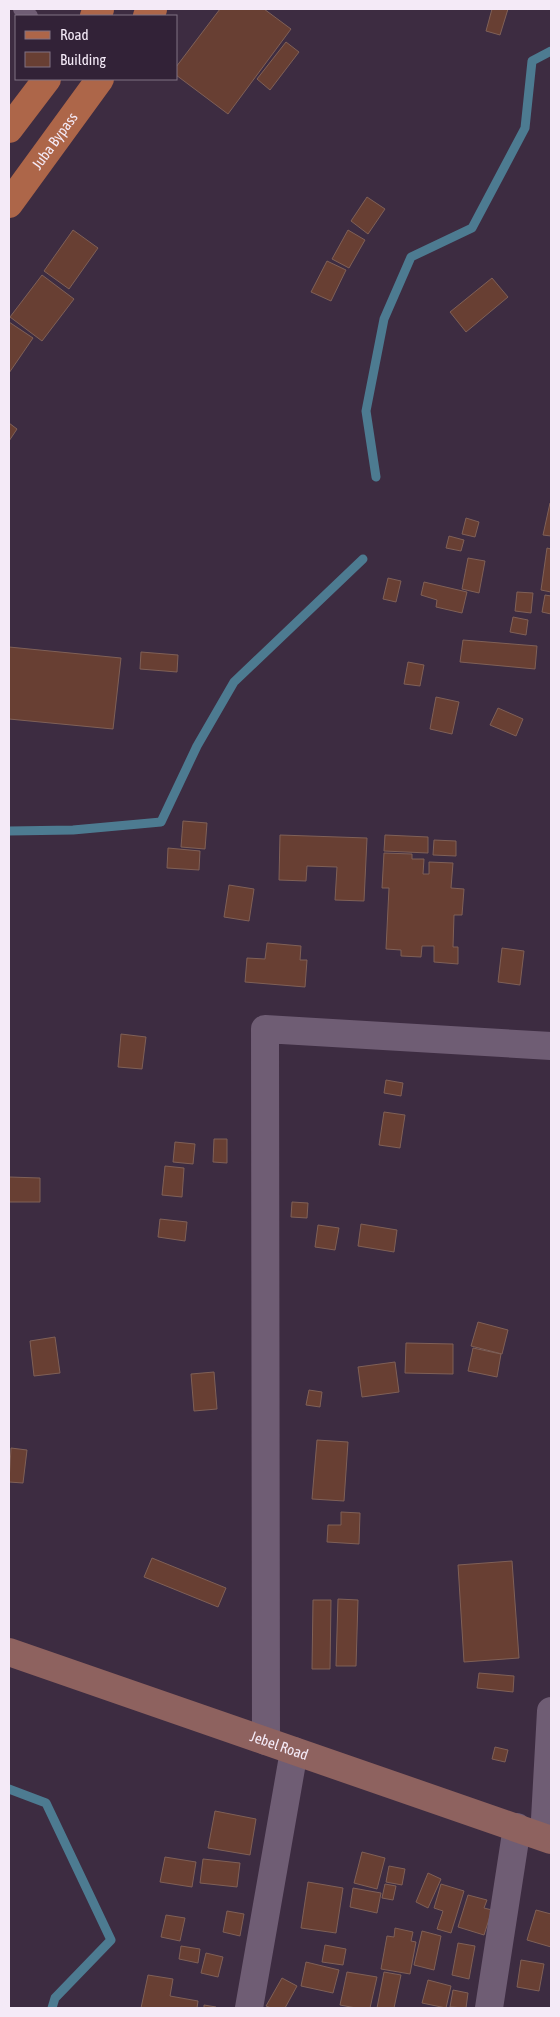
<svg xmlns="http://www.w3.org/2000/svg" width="560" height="2017" viewBox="0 0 560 2017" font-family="'Asap Condensed',sans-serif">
<rect width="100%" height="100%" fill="#3d2c41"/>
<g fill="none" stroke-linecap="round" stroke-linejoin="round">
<g stroke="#4d7b91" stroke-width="9">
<polyline points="376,477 366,411 384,319 411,257 472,228 525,128 532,61 551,51"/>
<polyline points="9,831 73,830 161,822 197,746 234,682 363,559"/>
<polyline points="9,1789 46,1803 111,1940 55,1998 52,2008"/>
</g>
</g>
<g fill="#683f33" stroke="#7f6057">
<polygon points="220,9 264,9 291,29 228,114 176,75 176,67"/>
<polygon points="492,9 508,9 500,35 486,31"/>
<polygon points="286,42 299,52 270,90 257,79"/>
<polygon points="367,197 385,209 368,234 351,221"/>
<polygon points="73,230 98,248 69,289 44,271"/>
<polygon points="348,230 365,240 349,268 332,259"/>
<polygon points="327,261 346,270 331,301 311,292"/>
<polygon points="42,275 74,299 42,341 10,317"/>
<polygon points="492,278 508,297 466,332 450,312"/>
<polygon points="9,322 33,338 9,373"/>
<polygon points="9,423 17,429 9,441"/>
<polygon points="550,503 551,504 551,536 543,535"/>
<polygon points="466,518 479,522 475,537 462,534"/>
<polygon points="449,536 464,540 461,551 446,548"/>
<polygon points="547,548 551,549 551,592 541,590"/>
<polygon points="468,558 485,561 479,593 462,589"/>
<polygon points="388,578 401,581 396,602 383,599"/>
<polygon points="424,582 467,592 462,613 436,607 437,600 421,595"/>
<polygon points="517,592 533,593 531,613 515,611"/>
<polygon points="545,595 551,596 551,614 542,612"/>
<polygon points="513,617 528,620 526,635 510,632"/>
<polygon points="463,640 537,646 535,669 460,662"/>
<polygon points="9,647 121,658 113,729 9,719"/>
<polygon points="141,652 178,655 177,672 140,669"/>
<polygon points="408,662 424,665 420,686 404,684"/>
<polygon points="436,697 459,702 452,734 430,729"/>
<polygon points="498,708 523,719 516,736 490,725"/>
<polygon points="183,821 207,823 205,849 181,847"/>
<polygon points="280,835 367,838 364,901 335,900 337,867 307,866 306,881 279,880"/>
<polygon points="385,835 428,837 428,853 384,851"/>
<polygon points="434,840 456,841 456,856 433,855"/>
<polygon points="168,848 200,851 199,870 167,868"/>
<polygon points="384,853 412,854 412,859 424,859 423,874 429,874 429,862 453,863 451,888 464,889 462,915 454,915 453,947 458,947 458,964 434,962 434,946 422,946 421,957 401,956 401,950 386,949 389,888 382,888"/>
<polygon points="229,885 254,889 249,921 224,917"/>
<polygon points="267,943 301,946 300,960 307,960 305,987 245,982 247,958 265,959"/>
<polygon points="502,948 524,951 520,985 498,982"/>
<polygon points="121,1034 146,1037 142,1069 118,1067"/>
<polygon points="386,1080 403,1083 401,1096 384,1093"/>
<polygon points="384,1112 405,1115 400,1148 379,1145"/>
<polygon points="214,1139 227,1139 227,1163 213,1162"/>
<polygon points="175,1142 195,1144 193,1164 173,1162"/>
<polygon points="165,1166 184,1168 182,1197 162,1195"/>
<polygon points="9,1177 40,1178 40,1202 9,1202"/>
<polygon points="292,1202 308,1203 307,1218 291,1217"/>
<polygon points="160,1219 187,1222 185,1241 158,1237"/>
<polygon points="361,1224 397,1230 394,1252 358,1246"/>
<polygon points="318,1225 339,1228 335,1250 315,1247"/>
<polygon points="478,1322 508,1330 502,1354 471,1346"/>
<polygon points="55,1337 60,1373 34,1376 30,1341"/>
<polygon points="406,1343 453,1344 453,1374 405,1373"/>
<polygon points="473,1348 501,1354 497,1377 468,1371"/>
<polygon points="395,1362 399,1392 362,1397 358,1367"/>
<polygon points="214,1372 217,1409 194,1411 191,1374"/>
<polygon points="309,1390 322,1392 320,1407 306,1405"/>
<polygon points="317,1440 348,1442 344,1501 312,1499"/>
<polygon points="11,1448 27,1450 23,1483 9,1482"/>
<polygon points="341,1512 360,1513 359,1544 327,1542 328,1525 341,1525"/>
<polygon points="152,1558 226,1588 218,1607 144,1577"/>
<polygon points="512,1561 519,1658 464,1662 458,1565"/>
<polygon points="338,1599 358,1600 356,1666 336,1666"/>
<polygon points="313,1600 331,1600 330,1669 312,1669"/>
<polygon points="479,1673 514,1676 513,1692 477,1688"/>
<polygon points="495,1747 508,1750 505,1762 492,1759"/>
<polygon points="215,1811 256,1819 250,1855 208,1848"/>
<polygon points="362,1852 385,1858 377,1889 354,1883"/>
<polygon points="165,1857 196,1862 192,1887 160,1882"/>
<polygon points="203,1859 240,1863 237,1887 200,1883"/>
<polygon points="389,1866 405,1869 402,1885 386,1882"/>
<polygon points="428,1873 441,1879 428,1908 416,1902"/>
<polygon points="308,1882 343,1888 336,1933 301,1928"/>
<polygon points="385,1884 396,1886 393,1900 382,1898"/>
<polygon points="441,1884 464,1891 451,1933 437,1929 443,1911 434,1908"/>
<polygon points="353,1888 381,1893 377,1913 350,1907"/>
<polygon points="468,1895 487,1900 484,1908 492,1910 484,1935 458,1927"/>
<polygon points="536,1910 551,1914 551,1947 527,1940"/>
<polygon points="227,1911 244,1914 240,1936 223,1932"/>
<polygon points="166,1915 185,1918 180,1941 161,1937"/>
<polygon points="395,1928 413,1932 411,1941 416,1942 410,1974 381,1969 387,1936 394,1937"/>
<polygon points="422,1931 441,1936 434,1970 414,1965"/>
<polygon points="458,1943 475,1946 469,1979 452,1975"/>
<polygon points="325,1945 346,1949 343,1965 322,1962"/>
<polygon points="181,1946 200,1949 198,1963 179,1959"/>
<polygon points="206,1953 223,1957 218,1977 201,1973"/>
<polygon points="521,1960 544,1964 539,1991 517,1987"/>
<polygon points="306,1962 339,1970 333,1993 301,1986"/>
<polygon points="347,1972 377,1977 370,2008 356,2008 340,2005"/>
<polygon points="384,1972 401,1975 394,2008 377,2008"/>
<polygon points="148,1975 173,1979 170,1996 198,2001 197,2008 141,2008"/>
<polygon points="282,1978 297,1986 285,2008 271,2008 266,2006"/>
<polygon points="428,1980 451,1986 446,2008 422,2003"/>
<polygon points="453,1990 468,1993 466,2008 450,2007"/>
<polygon points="204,2005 216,2007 216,2008 204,2008"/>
</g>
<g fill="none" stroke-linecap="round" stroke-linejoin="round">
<polyline stroke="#6f5d74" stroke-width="16" points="21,9 30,16"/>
<g stroke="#6f5d74" stroke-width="28">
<polyline points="266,1741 265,1029 551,1046"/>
<polyline points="544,1837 551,1711"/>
<polyline points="249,2008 294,1751"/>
<polyline points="489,2008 517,1827"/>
</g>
<path stroke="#8e625f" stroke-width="28" id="s1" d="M9 1652 551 1840"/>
<g stroke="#ad6649" stroke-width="28">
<polyline points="94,16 100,9"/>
<polyline points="147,16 153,9"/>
<polyline points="9,129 47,79"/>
<path id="s2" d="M9 204 100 79"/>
</g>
</g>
<g text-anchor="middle" stroke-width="4" stroke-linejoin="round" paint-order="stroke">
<g font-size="15" fill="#f4eaf7" stroke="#322237">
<text dy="5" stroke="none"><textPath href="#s2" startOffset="78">Juba Bypass</textPath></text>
<text dy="5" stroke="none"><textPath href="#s1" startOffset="286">Jebel Road</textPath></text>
</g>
</g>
<rect width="560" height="2017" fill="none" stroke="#f4eaf7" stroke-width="20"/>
<rect x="15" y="15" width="162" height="65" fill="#322237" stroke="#807284"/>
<rect x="25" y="31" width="25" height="8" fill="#ad6649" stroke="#807284"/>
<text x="60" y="40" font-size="15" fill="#f4eaf7">Road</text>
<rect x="25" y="52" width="25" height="15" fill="#683f33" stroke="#807284"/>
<text x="60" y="65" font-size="15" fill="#f4eaf7">Building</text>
</svg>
